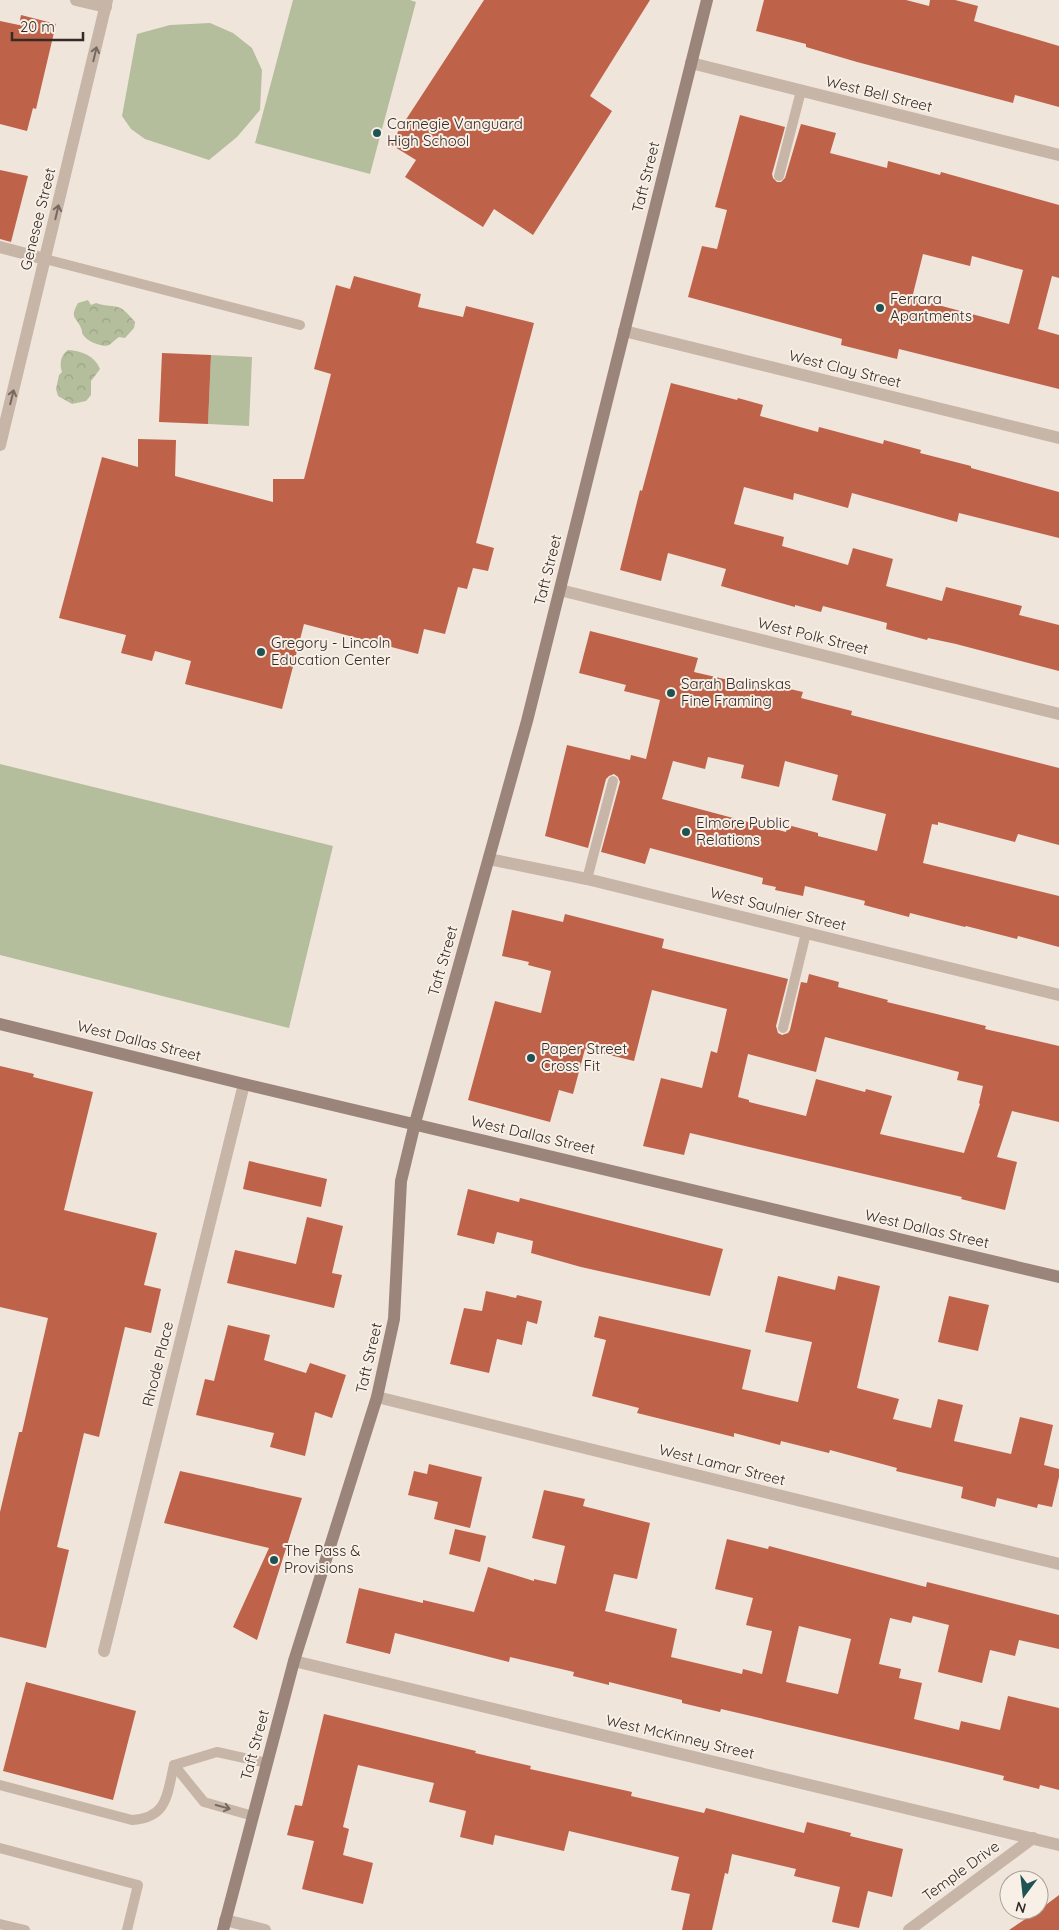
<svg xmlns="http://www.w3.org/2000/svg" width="1059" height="1930" viewBox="0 0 1059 1930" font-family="Quicksand,sans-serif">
<defs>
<pattern id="park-crowns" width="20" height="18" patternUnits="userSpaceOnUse" patternTransform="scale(1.25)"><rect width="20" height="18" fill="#b4be9c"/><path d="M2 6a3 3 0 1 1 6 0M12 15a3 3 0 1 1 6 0" fill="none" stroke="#9ba386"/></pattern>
</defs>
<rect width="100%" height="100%" fill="#f0e5db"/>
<g fill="url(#park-crowns)">
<path d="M88 300 91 305 96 303C119 310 117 300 135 322L134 328 125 338 119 337C116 339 112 343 109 345 103 348 87 341 84 336 81 332 83 333 81 328 77 317 69 319 78 303Z"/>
<path d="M68 350C82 351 95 356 100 369L91 381V395L86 401 72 404 58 396 56 389 59 375 62 372C59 363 61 355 68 350Z"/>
</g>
<g fill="#b4be9c">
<polygon points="293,0 410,0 416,2 370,174 255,143"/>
<polygon points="210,23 233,33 252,48 262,70 260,110 237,137 209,160 145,139 131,129 122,116 137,34 170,25"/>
<polygon points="211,355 252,357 249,426 208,424"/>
<polygon points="0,764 333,846 289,1028 0,955"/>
</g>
<g fill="#bf624a" fill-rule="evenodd">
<polygon points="484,0 650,0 590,96 612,111 533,235 494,209 483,227 405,177 416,160 390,144"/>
<polygon points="764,0 906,0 929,6 930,0 955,0 978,6 974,21 1059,46 1059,107 1015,95 1013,103 857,62 806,47 806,44 756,31"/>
<polygon points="21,15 56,24 36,109 33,108 27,131 0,124 0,21 19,25"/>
<path d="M740 115 785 127 772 174 773 178 777 182H781L785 178 801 124 836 133 830 153 887 168 888 161 940 175 941 172 1059 205V278L1052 276 1038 329 1059 335V389L899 349 897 359 841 345 842 339 688 297 702 246 717 249 727 210 715 207ZM923 254 970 266 972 256 1023 270 1009 324 912 298Z"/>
<polygon points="0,170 28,176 11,242 0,239"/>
<polygon points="354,276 421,294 418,307 463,317 466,306 534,323 476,543 494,548 488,571 473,568 467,589 458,587 445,634 424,629 418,654 304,624 282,709 185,684 191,661 155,651 152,661 121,653 126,635 59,618 102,457 138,467 138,439 176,440 175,476 273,502 273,479 304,479 331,374 314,369 336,285 350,289"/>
<polygon points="162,353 211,355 208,424 159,422"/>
<polygon points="671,383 737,400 738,398 763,405 760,416 818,432 819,427 883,444 884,440 921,450 920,453 971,466 971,468 1059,492 1059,538 959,513 957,522 852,493 848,508 794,493 793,500 744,487 734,524 784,537 782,546 848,565 853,548 893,559 886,586 942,601 946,587 1022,606 1019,615 1059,625 1059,671 956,644 928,638 927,640 886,629 887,623 823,606 821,612 795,605 795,607 721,586 726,569 668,553 661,581 620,570 640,490 642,491"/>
<path d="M590 631 698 658 694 672 767 689 768 684 803 692 801 698 852 711 851 715 1059 768V845L1018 834 1015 842 938 822V825L932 824 923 863 1059 896V947L1018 936 1017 939 966 926 965 927 910 913 909 917 864 905 865 901 805 886 803 896 775 890 776 887 762 884 763 878 650 848 645 864 605 853 601 852 620 782 618 777 614 774 609 776 606 779 588 848 545 836 567 745 630 760 631 755 646 759 660 700 624 691 626 685 579 673ZM708 757 744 765 741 778 779 787 785 761 838 775 832 800 886 814 877 851 818 836V833L788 825 786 832 662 799 673 761 705 769Z"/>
<path d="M512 910 563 922 565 914 664 939 662 948 788 979 776 1026 778 1033 782 1035 788 1033 790 1030 801 982 807 983 809 974 839 982 838 987 888 1000 887 1002 986 1026 985 1029 1059 1046V1122L1012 1111 997 1157 1017 1162 1005 1210 961 1199 962 1197 690 1133 684 1155 643 1146 661 1078 702 1088 711 1051 717 1053 727 1009 652 990 634 1061 585 1049 573 1094 559 1090 550 1122 468 1100 495 1001 541 1013 551 971 528 965 529 962 502 956ZM825 1037 959 1072 957 1080 983 1086 979 1103 980 1104 964 1153 880 1134 892 1096 866 1089 865 1092 816 1079 806 1116 749 1102V1100L738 1097 748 1054 816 1072Z"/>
<polygon points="0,1066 34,1074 33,1077 93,1092 64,1210 157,1233 144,1285 161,1289 151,1333 125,1327 99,1437 84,1433 57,1547 69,1550 46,1648 0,1637 0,1512 19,1432 22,1432 48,1318 0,1307"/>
<polygon points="249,1161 327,1179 321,1207 243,1189"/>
<polygon points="468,1189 519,1202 520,1198 723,1249 710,1296 581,1267 531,1253 533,1241 497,1232 494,1244 457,1235"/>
<polygon points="307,1217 343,1226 332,1273 342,1275 334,1308 227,1283 235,1250 296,1264"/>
<polygon points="778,1276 835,1290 838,1276 880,1286 857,1388 899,1399 893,1419 931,1428 938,1399 963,1405 954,1441 1011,1454 1020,1417 1053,1425 1044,1465 1059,1469 1059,1477 1052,1507 1038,1504 1037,1508 997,1498 995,1507 961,1498 963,1487 896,1471 897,1468 830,1450 829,1453 781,1441 780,1445 734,1433 734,1437 637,1413 639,1408 592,1396 606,1340 594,1337 599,1316 751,1350 742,1389 798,1402 812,1342 765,1332"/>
<polygon points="486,1291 516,1298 517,1295 542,1301 537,1324 527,1321 522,1345 497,1339 489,1373 450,1364 464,1308 482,1311"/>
<polygon points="949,1296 989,1305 978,1351 938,1342"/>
<polygon points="228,1325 270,1335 264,1360 306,1373 310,1363 346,1375 332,1418 315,1412 305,1456 270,1447 274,1433 196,1415 205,1379 214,1381"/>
<polygon points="429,1464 482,1477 470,1528 434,1519 438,1502 408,1495 414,1471 427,1474"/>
<polygon points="180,1471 302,1498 257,1640 233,1627 269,1548 164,1523"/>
<path d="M544 1490 585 1499 583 1506 650 1523 637 1579 614 1574 605 1611 677 1629 671 1657 742 1674 743 1669 762 1674 772 1631 746 1625 753 1598 715 1589 727 1539 768 1549 769 1546 926 1587 927 1582 1059 1615V1649L1019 1640 1015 1656 990 1650 982 1683 938 1672 949 1625 913 1616 911 1623 890 1618 879 1664 901 1669 899 1678 922 1683 914 1719 959 1730 961 1721 1000 1730 1008 1696 1059 1708V1790L1040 1785 1039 1789 1003 1780 1004 1776 951 1763 721 1709 720 1712 682 1703V1700L609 1682V1685L573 1676 574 1672 510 1657 509 1662 395 1633 390 1654 346 1643 359 1588 423 1603V1600L474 1612 488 1567 534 1581V1579L556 1584 565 1546 532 1538ZM799 1626 851 1639 838 1694 786 1682Z"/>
<polygon points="455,1529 486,1536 480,1562 449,1554"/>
<polygon points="26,1682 136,1711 113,1800 3,1771"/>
<polygon points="324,1714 476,1751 475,1753 531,1766 530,1769 632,1792 631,1796 704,1813 706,1808 804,1833 807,1822 851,1833 850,1836 903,1849 892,1897 868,1891 859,1928 832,1922 840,1887 794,1876 796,1869 732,1854 728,1874 725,1873 712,1930 682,1930 690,1894 671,1890 679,1857 569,1831 564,1851 495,1835 493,1845 460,1837 466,1811 429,1802 434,1783 358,1765 343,1827 349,1829 343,1855 373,1863 363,1904 302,1889 314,1841 287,1835 295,1805 302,1806"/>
<polygon points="1059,1895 1059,1930 1009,1930 1039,1910"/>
</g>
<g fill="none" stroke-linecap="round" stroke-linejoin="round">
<g stroke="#c7b5a7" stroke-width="10">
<polyline points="779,176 801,91"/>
<polyline points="45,259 300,325"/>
<polyline points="587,879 613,781"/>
<polyline points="783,1028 806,933"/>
<polyline points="174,1765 204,1802 253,1816"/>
<polyline points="174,1765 217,1752 267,1763"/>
<path d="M0 1785 132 1820C168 1818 167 1794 174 1765"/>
<polyline points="0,1848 138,1885 127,1930"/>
<polyline points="0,1924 25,1930"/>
</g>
<g stroke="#c7b5a7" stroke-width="12">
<polyline points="76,0 106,7"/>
<polyline points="691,63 1059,155"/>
<polyline points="0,247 45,259"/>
<polyline points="624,331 1059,438"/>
<polyline points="0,445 107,0"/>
<polyline points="560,590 1059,714"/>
<polyline points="489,859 587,879 1059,995"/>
<polyline points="377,1397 1059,1564"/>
<polyline points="104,1651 244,1084"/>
<polyline points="294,1661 1059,1845"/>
<polyline points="225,1920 265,1930"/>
<polyline points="909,1930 1033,1838"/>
</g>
<g stroke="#9b8479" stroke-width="12">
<polyline points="0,1024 244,1084 1059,1277"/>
<polyline points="223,1930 294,1661 377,1397 394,1319 401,1181 415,1123 527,721 707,0"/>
</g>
</g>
<defs><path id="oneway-shaft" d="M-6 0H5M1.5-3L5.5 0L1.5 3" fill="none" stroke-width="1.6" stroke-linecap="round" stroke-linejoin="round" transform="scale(1.25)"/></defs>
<g stroke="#766961">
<use href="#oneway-shaft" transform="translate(95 54) rotate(-77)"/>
<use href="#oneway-shaft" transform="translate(57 212) rotate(-77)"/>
<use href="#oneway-shaft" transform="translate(12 397) rotate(-76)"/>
<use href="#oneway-shaft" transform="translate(223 1807) rotate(15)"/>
</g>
<g fill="#1f5253" stroke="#f8efe6" stroke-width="2">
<circle cx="377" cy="133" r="5"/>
<circle cx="880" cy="308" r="5"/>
<circle cx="261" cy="652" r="5"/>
<circle cx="671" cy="693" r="5"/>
<circle cx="686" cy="832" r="5"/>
<circle cx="531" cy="1058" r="5"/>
<circle cx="274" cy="1560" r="5"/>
</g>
<g text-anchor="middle" stroke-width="4" stroke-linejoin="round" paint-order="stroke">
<g font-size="15" fill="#342b27" stroke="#f8efe6">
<text transform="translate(879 94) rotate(14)" y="5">West Bell Street</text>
<text transform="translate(646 177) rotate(-76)" y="5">Taft Street</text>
<text transform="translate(38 219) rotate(-76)" y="5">Genesee Street</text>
<text transform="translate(845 369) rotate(14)" y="5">West Clay Street</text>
<text transform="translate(548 570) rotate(-76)" y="5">Taft Street</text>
<text transform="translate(813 636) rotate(14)" y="5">West Polk Street</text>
<text transform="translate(778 909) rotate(14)" y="5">West Saulnier Street</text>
<text transform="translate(443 961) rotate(-74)" y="5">Taft Street</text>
<text transform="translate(139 1041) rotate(14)" y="5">West Dallas Street</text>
<text transform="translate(533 1135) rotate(13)" y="5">West Dallas Street</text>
<text transform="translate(927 1229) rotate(13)" y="5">West Dallas Street</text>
<text transform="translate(369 1358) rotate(-77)" y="5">Taft Street</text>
<text transform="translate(158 1364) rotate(-76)" y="5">Rhode Place</text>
<text transform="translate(722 1465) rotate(14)" y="5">West Lamar Street</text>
<text transform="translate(680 1737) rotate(13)" y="5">West McKinney Street</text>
<text transform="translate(255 1745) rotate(-75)" y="5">Taft Street</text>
<text transform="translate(961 1871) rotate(-36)" y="5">Temple Drive</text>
</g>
<g font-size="15" fill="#342b27" stroke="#f8efe6" text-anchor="start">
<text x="387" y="129">Carnegie Vanguard<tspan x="387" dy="17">High School</tspan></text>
<text x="890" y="304">Ferrara<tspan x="890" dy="17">Apartments</tspan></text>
<text x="271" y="648">Gregory - Lincoln<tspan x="271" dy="17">Education Center</tspan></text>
<text x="681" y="689">Sarah Balinskas<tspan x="681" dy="17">Fine Framing</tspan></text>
<text x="696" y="828">Elmore Public<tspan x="696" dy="17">Relations</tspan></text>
<text x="541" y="1054">Paper Street<tspan x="541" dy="17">Cross Fit</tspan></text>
<text x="284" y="1556">The Pass &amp;<tspan x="284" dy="17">Provisions</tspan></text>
</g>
</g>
<g transform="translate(1024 1895) rotate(195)"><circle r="24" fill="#f8efe6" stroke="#aaa19a"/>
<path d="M0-4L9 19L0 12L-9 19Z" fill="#1f5253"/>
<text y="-8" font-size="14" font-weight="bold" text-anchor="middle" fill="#342b27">N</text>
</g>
<path d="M12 32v8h71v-8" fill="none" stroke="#342b27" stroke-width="2.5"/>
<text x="20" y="32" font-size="15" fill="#342b27" stroke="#f8efe6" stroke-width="4" paint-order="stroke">20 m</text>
</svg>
